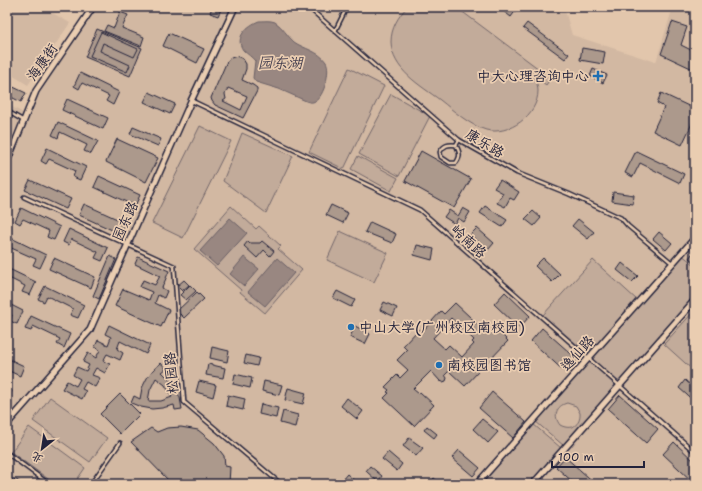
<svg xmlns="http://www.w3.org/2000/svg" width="702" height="491" viewBox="0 0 702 491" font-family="'Shantell Sans','LXGW WenKai TC',sans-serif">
<rect width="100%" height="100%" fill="#e2c6ac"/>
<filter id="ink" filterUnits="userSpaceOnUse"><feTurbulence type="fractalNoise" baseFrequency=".025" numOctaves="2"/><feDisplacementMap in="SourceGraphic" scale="8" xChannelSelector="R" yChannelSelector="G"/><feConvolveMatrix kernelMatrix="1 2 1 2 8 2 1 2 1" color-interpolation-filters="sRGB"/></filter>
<g filter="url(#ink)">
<g fill="#d2b8a2">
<polygon points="7,7 42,7 70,23 28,85 7,72"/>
<polygon points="95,7 564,7 572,35 656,62 673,7 695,7 695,484 7,484 7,169 12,161 39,94"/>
<polygon points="7,104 25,114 7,144"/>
</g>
<g fill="#c2ab9a" stroke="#72666a" fill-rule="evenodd">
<path d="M407 7H456L551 78 546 85 534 76C536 80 538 86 538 91 538 115 509 136 486 130 469 125 454 111 440 100 420 85 392 70 391 42 391 28 398 17 407 7Z"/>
<polygon points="349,68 384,86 344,169 309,152"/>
<polygon points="391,94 430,116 399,176 359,154"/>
<polygon points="200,126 231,141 183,238 152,223"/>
<polygon points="242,133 293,156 266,213 223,181"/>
<polygon points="358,156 398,178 391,191 351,169"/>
<polygon points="231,206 256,229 259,226 281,246 278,249 302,270 265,313 240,292 241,290 194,249"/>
<polygon points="340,231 388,253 374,282 327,260"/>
<polygon points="682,255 695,265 695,296 619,383 590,358"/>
<polygon points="593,260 637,300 589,355 543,315"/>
<polygon points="695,310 695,372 664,344"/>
<path d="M588 360 617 386 564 446 535 421ZM567 403 576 406 580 413C581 425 571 431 560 425 553 416 556 406 567 403Z"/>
<polygon points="50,397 107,438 90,462 33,421"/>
<polygon points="533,424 561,448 530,484 481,484"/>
<polygon points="29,427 85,468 74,484 55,484 11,452"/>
</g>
<g fill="#998781" stroke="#695f65">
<path d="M259 21C264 21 270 20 275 22 283 27 287 36 294 42 304 49 319 51 326 62 331 70 324 97 315 101 312 103 309 102 306 101L279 89 256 82 253 78 255 61C252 57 247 54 243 50 234 37 248 25 259 21Z"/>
<polygon points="230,218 247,233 217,266 200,251"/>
<polygon points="244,257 259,269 244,286 230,274"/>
<polygon points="277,258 294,273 265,306 248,292"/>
</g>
<g fill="#ac998c" stroke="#22223b" fill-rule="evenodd">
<polygon points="212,7 222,7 218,16 210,13"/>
<polygon points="498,7 512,7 516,10 511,17"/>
<polygon points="120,12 128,15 122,28 144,37 141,46 104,31 107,25 114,28"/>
<polygon points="672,22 687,27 681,45 695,52 695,70 661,54"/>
<polygon points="527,23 569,54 565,59 523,28"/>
<polygon points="97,29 142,48 130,76 85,57"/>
<polygon points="101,32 138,49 134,57 103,43 100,51 130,65 127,72 90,56"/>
<polygon points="169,33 204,49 197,63 163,46"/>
<polygon points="582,48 605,52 603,64 580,60"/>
<path d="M237 56 243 59 246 64V69L242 80 253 85 257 88V91L243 118 215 105 212 101 211 98 227 61 231 58ZM228 88 247 96 241 110 223 101 226 99 225 94Z"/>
<polygon points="593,69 607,75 603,83 590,76"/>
<polygon points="80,73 119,92 113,105 106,101 109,96 82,83 79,89 74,86"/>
<polygon points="7,84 26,93 21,102 7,95"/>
<polygon points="149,92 175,104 170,114 144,102"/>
<polygon points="661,93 695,109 695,117 682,145 653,131 664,107 657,103"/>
<polygon points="67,99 108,118 103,129 62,110"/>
<polygon points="58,122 98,141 91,154 84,151 87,145 60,132 58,138 52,135"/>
<polygon points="133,127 161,139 158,146 130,134"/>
<polygon points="117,139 158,158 146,182 106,162"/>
<polygon points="47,148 86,167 80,180 73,177 75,171 49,159 46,164 41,161"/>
<polygon points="421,151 471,179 454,208 405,181"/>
<polygon points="636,151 684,174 680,183 640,163 633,177 625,173"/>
<polygon points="99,176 140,195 135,206 94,187"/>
<polygon points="30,180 71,199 66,209 25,190"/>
<polygon points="500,180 519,192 514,200 510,198 505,207 497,203 503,193 494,188"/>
<polygon points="613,192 634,195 633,204 612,201"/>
<polygon points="84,204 126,223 121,234 79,215"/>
<polygon points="331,205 348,213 343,223 326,215"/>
<polygon points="485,206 507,220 502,227 480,213"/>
<polygon points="21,208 60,227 54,240 47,237 49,231 23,219 20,224 15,221"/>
<polygon points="463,208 470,212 464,222 458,218 455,224 444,217 449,210 458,216"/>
<polygon points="533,211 541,218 534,226 525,219"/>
<polygon points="578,219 594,232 588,239 572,226"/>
<polygon points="370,222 396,234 392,243 365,232"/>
<polygon points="477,228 494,243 488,250 470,235"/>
<polygon points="69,229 108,248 102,261 95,258 98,252 71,239 69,245 63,242"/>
<polygon points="659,232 672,243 666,250 653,239"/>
<polygon points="7,236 46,255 40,268 33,265 36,259 9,247 7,251"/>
<polygon points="248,241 250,243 260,243 262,241 274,251 270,256 264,250 257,258 244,246"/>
<polygon points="417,245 434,249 432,260 414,255"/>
<polygon points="695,250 695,263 689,258"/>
<polygon points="110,256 116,259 99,299 93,296"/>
<polygon points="138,257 169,271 162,288 167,291 164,298 158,295 155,303 169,310 161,327 115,306 123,289 149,300 152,292 140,287 143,280 155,285 160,276 135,264"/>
<polygon points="54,258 95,277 91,288 49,269"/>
<polygon points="543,258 560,274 552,282 535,266"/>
<polygon points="622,263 638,276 632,282 617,270"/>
<polygon points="7,268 36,282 30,295 22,292 25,286 7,277"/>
<polygon points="184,280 189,285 182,291 177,286"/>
<polygon points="190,285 196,291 186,300 180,295"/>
<polygon points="45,286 84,305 78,318 70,315 73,309 47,296 44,302 38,299"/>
<polygon points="337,291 355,300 351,307 333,298"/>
<polygon points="197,292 204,299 184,318 177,311"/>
<polygon points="505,292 530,316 519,328 494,304"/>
<polygon points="384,302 397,308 393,316 380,310"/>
<polygon points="7,303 23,311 17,324 10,321 12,315 7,312"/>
<path d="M455 303 485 331 491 324 508 341 487 363 482 358 473 367 478 372 465 386 449 371 445 375 447 378 446 381 443 382 440 381 431 371 413 389 419 394 420 392 434 405 414 426 384 398 389 393 387 392 389 390 385 387 397 375 400 378 408 370 397 360 407 350 403 346 419 329 422 332 441 311 444 314ZM451 318 474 340 472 342 474 344 462 357 449 345 445 349 433 338Z"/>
<polygon points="31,316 70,334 64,348 57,344 60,339 33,326 31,331 25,329"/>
<polygon points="109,325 150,345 146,354 120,341 117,349 123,353 120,360 107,354 103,361 110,364 105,373 96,368 92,375 100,378 95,387 86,382 82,389 86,391 82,399 62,389 67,381 76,386 80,379 73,375 77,367 86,371 89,365 83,362 88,353 96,358 100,350 95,347 98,340 108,345 111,337 105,334"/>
<polygon points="355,326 370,334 365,344 350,337"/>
<polygon points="542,328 578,360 566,373 531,341"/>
<polygon points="212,347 229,351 227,362 210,358"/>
<polygon points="246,355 259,358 257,366 244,363"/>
<polygon points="7,358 24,366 20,376 7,370"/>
<path d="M161 363 166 369 162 372 170 380 176 388 180 398 182 409 175 410 174 405 162 408 152 409 141 407 131 403 134 396 140 399 142 388 147 378 153 370ZM156 378 165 385 172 397 161 401H148L150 390Z"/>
<polygon points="208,364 225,368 223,378 206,375"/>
<polygon points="235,374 252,378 250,388 233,384"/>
<polygon points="685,380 695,389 695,402 679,388"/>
<polygon points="199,381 216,385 213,397 196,392"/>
<polygon points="264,381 282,385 279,395 262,391"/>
<polygon points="7,388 12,391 7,400"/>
<polygon points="288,388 306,393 303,404 285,400"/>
<polygon points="492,392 526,422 513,438 479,408"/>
<polygon points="120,394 140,414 120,434 100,414"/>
<polygon points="228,395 245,399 243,410 226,406"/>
<polygon points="620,395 658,429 646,443 608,409"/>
<polygon points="347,398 363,411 357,419 341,406"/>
<polygon points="261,404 278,408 276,418 259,414"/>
<polygon points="283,411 298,415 295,427 280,423"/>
<polygon points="482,419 498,432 488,443 473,429"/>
<polygon points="427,426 437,434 434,438 424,430"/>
<polygon points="181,427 198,430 214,443 224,456 225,466 230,467 229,484 175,484 169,481 131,442 151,428 157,432 167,428"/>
<polygon points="409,438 423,448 416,456 403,446"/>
<polygon points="674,442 695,462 695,484 663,454"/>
<polygon points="459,450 480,468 473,476 452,458"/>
<polygon points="388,452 402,464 397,471 382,459"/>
<polygon points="565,457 596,484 575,484 556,467"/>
<polygon points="370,466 382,476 378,482 366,471"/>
<polygon points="347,474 358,484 345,484 341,481"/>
<polygon points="7,476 14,481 15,479 21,483 7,484"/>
<polygon points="434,478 441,484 428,484"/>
</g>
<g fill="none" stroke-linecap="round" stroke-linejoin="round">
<g stroke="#22223b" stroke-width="5.5">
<g id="lane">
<polyline points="308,7 459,140 517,173 569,194 621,218 628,226 672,263"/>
<polyline points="335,31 347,7"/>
<polyline points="192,101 420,210 695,452"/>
<polyline points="7,111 24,121"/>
<path d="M456 145C460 153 461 156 456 163H450L441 157 440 152C444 145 448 144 456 145L459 140"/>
<polyline points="24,197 174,266 184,402 281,484"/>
<polyline points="7,453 49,484"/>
<polyline points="91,484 120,443"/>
</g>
</g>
<g stroke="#22223b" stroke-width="8">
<g id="street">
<polyline points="9,157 36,91 93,7"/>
<polyline points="7,424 90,330 191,101 235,7"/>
<polyline points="477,484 695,238"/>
<polyline points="533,484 695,300"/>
</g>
</g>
<use href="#lane" stroke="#eacdb1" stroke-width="2.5"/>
<use href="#street" stroke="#eacdb1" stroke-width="5"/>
</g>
</g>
<g fill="#1f6fb2" stroke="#eacdb1" stroke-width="1.5">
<path d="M596 70h4v4h4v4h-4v4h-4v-4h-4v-4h4z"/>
<circle cx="351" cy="327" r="4"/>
<circle cx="439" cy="365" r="4"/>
</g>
<g text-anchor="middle" stroke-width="3.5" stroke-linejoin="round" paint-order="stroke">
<g font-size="14" fill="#22223b" stroke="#eacdb1">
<text transform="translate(42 62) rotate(-55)" y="5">海康街</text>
<text transform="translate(485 143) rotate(31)" y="5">康乐路</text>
<text transform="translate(125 221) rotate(-66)" y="5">园东路</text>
<text transform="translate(469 241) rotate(42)" y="5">岭南路</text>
<text transform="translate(577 353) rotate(-48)" y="5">逸仙路</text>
<text transform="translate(171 373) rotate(-95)" y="5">松园路</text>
</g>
<g font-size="14" fill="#22223b" stroke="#eacdb1" text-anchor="start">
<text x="589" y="81" text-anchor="end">中大心理咨询中心</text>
<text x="359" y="332">中山大学(广州校区南校园)</text>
<text x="447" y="370">南校园图书馆</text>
</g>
<g font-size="15" font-style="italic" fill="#464050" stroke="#eacdb1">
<text x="280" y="68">园东湖</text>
</g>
</g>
<rect width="702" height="491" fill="none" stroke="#eacdb1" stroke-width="24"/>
<rect x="12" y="12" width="678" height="467" fill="none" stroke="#22223b" stroke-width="1.5" filter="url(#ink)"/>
<g transform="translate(42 449) rotate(210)" stroke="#eacdb1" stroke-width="3" paint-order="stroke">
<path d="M0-3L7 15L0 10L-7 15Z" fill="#22223b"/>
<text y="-6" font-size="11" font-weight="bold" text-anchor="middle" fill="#22223b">北</text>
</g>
<path d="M552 461v6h92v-6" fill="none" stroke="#22223b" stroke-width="2"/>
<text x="558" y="461" font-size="12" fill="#22223b" stroke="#eacdb1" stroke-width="3" paint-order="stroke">100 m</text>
</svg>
